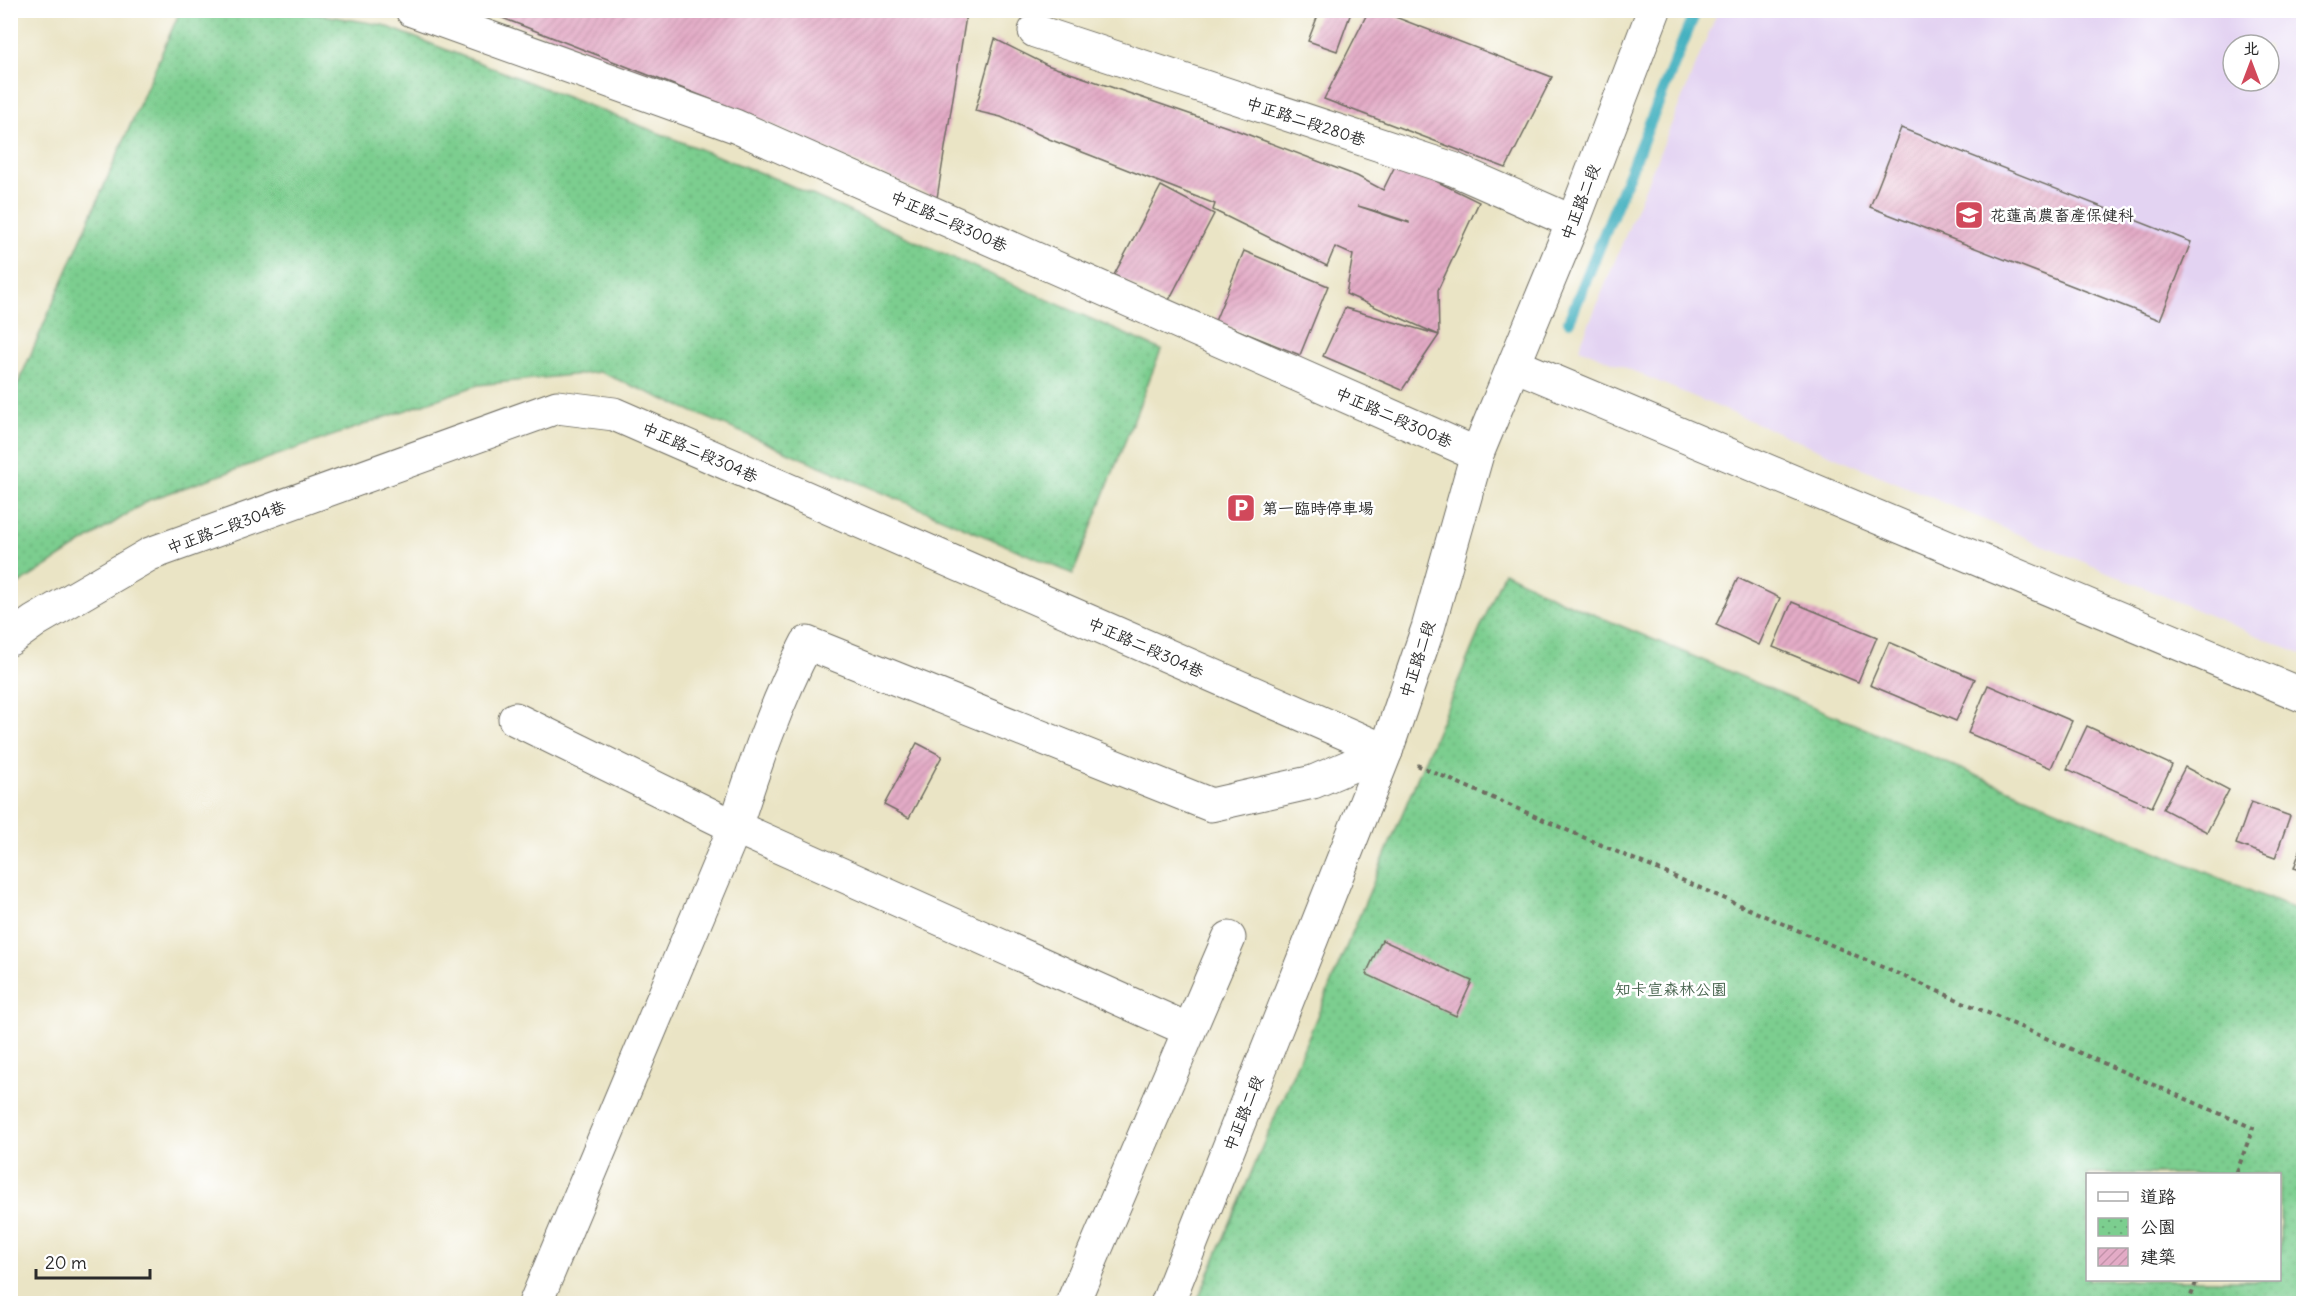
<svg xmlns="http://www.w3.org/2000/svg" width="2314" height="1314" viewBox="0 0 2314 1314" font-family="Delius,'LXGW WenKai TC',sans-serif">
<defs>
<pattern id="park-dots" width="8" height="8" patternUnits="userSpaceOnUse" patternTransform="scale(1.5)"><rect width="8" height="8" fill="#7cce8f"/><path d="M2 2h.1M6 6h.1" fill="none" stroke="#6bb17c" stroke-width="1.8" stroke-linecap="round"/></pattern>
<pattern id="building-hatch" width="6" height="6" patternUnits="userSpaceOnUse" patternTransform="scale(1.5)"><rect width="6" height="6" fill="#e3abc6"/><path d="M-1 1l2-2M0 6l6-6M5 7l2-2" fill="none" stroke="#c393aa"/></pattern>
</defs>
<rect width="100%" height="100%" fill="#fff"/>
<filter id="ink" filterUnits="userSpaceOnUse"><feTurbulence type="fractalNoise" baseFrequency=".0167" numOctaves="2"/><feDisplacementMap in="SourceGraphic" scale="12" xChannelSelector="R" yChannelSelector="G"/><feConvolveMatrix kernelMatrix="1 2 1 2 8 2 1 2 1" color-interpolation-filters="sRGB"/></filter>
<filter id="wash" filterUnits="userSpaceOnUse"><feTurbulence type="fractalNoise" baseFrequency=".008" numOctaves="4" result="noise"/><feDisplacementMap in="SourceGraphic" scale="24" xChannelSelector="R" yChannelSelector="G"/><feGaussianBlur stdDeviation="1.35" result="paint"/><feColorMatrix in="noise" values="0 0 0 0 0 0 0 0 0 0 0 0 0 0 0 0 0 1.4 0 .05"/><feComposite in="paint" operator="in"/></filter>
<g filter="url(#wash)">
<rect width="100%" height="100%" fill="#eae4c5"/>
<path fill="#e3d3f2" fill-rule="evenodd" d="M1718 11H2303V655L1579 348ZM2233 45H2269V81H2233Z"/>
<g fill="url(#park-dots)" stroke="#547c5d" stroke-width="1.5" fill-rule="evenodd">
<polygon points="180,11 299,11 383,25 776,179 1161,350 1073,574 600,372 478,385 149,500 11,589 11,400"/>
<path d="M1504 572 1562 601 2303 913V1303L1196 1304ZM2088 1174H2280V1280H2088Z"/>
</g>
<g fill="none" stroke-linecap="round" stroke-linejoin="round">
<polyline stroke="#42b0bf" stroke-width="12" points="1569,321 1696,10"/>
</g>
<g id="blocks">
<g fill="url(#building-hatch)" fill-rule="evenodd">
<polygon points="482,10 967,10 937,198 748,114"/>
<polygon points="1320,10 1352,10 1337,51 1308,41"/>
<polygon points="1369,10 1377,10 1552,77 1506,168 1324,99"/>
<path d="M995 39 1047 65 1236 130 1357 176 1383 190 1397 162 1479 202 1438 290 1439 335 1402 390 1323 356 1345 308 1439 335 1346 294 1353 255 1335 247 1327 266 1213 210 1215 204 1049 139 1001 117 975 111ZM1358 206 1372 210 1409 222V223Z"/>
<polygon points="1901,128 2191,242 2160,320 1870,207"/>
<polygon points="1161,186 1214,214 1168,302 1114,275"/>
<polygon points="1244,251 1328,286 1300,355 1215,321"/>
<polygon points="2303,453 2304,453 2304,471 2297,468"/>
<polygon points="1738,578 1780,598 1759,645 1716,625"/>
<polygon points="1792,602 1877,637 1858,682 1773,647"/>
<polygon points="1889,642 1975,679 1956,721 1870,685"/>
<polygon points="1988,685 2072,721 2051,768 1968,733"/>
<polygon points="2087,726 2172,765 2152,807 2067,769"/>
<polygon points="917,743 942,756 909,818 884,805"/>
<polygon points="2185,767 2229,790 2207,832 2163,809"/>
<polygon points="2251,802 2290,816 2275,858 2236,844"/>
<polygon points="2303,842 2304,842 2304,871 2294,868"/>
<polygon points="1382,940 1472,981 1456,1016 1366,974"/>
</g>
</g>
</g>
<g filter="url(#ink)">
<use href="#blocks" fill-opacity="0" stroke="#6e6c61" stroke-width="1.5"/>
<g fill="none" stroke-linecap="round" stroke-linejoin="round">
<g stroke="#6e6c61" stroke-width="35">
<g id="minor">
<polyline points="412,10 735,126 1477,454"/>
<polyline points="1035,31 1453,169 1573,222"/>
<polyline points="1515,365 2304,696"/>
<polyline points="10,639 35,621 150,554 557,407 614,414 1386,751"/>
<polyline points="515,719 735,827 1189,1030"/>
<path d="M535 1304 735 827C755 765 776 702 807 643L1211 805 1313 782 1386 751"/>
<polyline points="1072,1304 1229,938"/>
<polyline points="1167,1304 1386,751 1428,628 1477,454 1573,222 1654,10"/>
</g>
</g>
<g stroke="#6e6c61" stroke-width="4" stroke-dasharray="4.5 4.5" stroke-linecap="butt">
<polyline points="1417,765 2253,1128 2236,1174"/>
<polyline points="2188,1304 2197,1280"/>
</g>
<use href="#minor" stroke="#fff" stroke-width="33"/>
</g>
</g>
<defs>
<g id="school-square" transform="scale(1.5)"><rect x="-9" y="-9" width="18" height="18" rx="4" fill="#d1495b" stroke="#fff"/><path d="M0-5L7-2L0 1L-7-2ZM-4 1L0 2.5L4 1V4Q0 6-4 4Z" fill="#fff"/></g>
<g id="parking-square" transform="scale(1.5)"><rect x="-9" y="-9" width="18" height="18" rx="4" fill="#d1495b" stroke="#fff"/><path d="M-3.5-5.5H1a3.5 3.5 0 0 1 0 7H-1V5.5H-3.5ZM-1-3.4V-.6H.8a1.4 1.4 0 0 0 0-2.8Z" fill="#fff"/></g>
</defs>
<g fill-rule="evenodd">
<use href="#school-square" x="1969" y="215"/>
<use href="#parking-square" x="1241" y="508"/>
</g>
<g text-anchor="middle" stroke-width="5" stroke-linejoin="round" paint-order="stroke">
<g font-size="16" fill="#2b2b2b" stroke="#fff">
<text transform="translate(1306 121) rotate(18)" y="6">中正路二段280巷</text>
<text transform="translate(1580 202) rotate(-69)" y="6">中正路二段</text>
<text transform="translate(949 221) rotate(24)" y="6">中正路二段300巷</text>
<text transform="translate(1394 417) rotate(24)" y="6">中正路二段300巷</text>
<text transform="translate(700 452) rotate(24)" y="6">中正路二段304巷</text>
<text transform="translate(226 527) rotate(-20)" y="6">中正路二段304巷</text>
<text transform="translate(1146 647) rotate(24)" y="6">中正路二段304巷</text>
<text transform="translate(1417 659) rotate(-72)" y="6">中正路二段</text>
<text transform="translate(1243 1113) rotate(-68)" y="6">中正路二段</text>
</g>
<g font-size="16" fill="#2b2b2b" stroke="#fff" text-anchor="start">
<text x="1990" y="221">花蓮高農畜產保健科</text>
<text x="1262" y="514">第一臨時停車場</text>
</g>
<g font-size="16" fill="#47644e" stroke="#fff">
<text x="1671" y="995">知卡宣森林公園</text>
</g>
</g>
<rect width="2314" height="1314" fill="none" stroke="#fff" stroke-width="36"/>
<rect x="2086" y="1173" width="195" height="108" fill="#ffffff" stroke="#aaaaaa" stroke-width="1.5"/>
<rect x="2098" y="1192" width="30" height="9" fill="#ffffff" stroke="#aaaaaa" stroke-width="1.5"/>
<text x="2140" y="1203" font-size="18" fill="#2b2b2b">道路</text>
<rect x="2098" y="1218" width="30" height="18" fill="url(#park-dots)" stroke="#aaaaaa" stroke-width="1.5"/>
<text x="2140" y="1233" font-size="18" fill="#2b2b2b">公園</text>
<rect x="2098" y="1248" width="30" height="18" fill="url(#building-hatch)" stroke="#aaaaaa" stroke-width="1.5"/>
<text x="2140" y="1263" font-size="18" fill="#2b2b2b">建築</text>
<g transform="translate(2251 63)"><circle r="28" fill="#ffffff" stroke="#aaaaaa" stroke-width="1.5"/>
<path d="M0-4.5L10 22L0 15L-10 22Z" fill="#d1495b"/>
<text y="-9" font-size="16" font-weight="bold" text-anchor="middle" fill="#2b2b2b">北</text>
</g>
<path d="M36 1269v9h114v-9" fill="none" stroke="#2b2b2b" stroke-width="3"/>
<text x="45" y="1269" font-size="18" fill="#2b2b2b" stroke="#ffffff" stroke-width="4.5" paint-order="stroke">20 m</text>
</svg>
